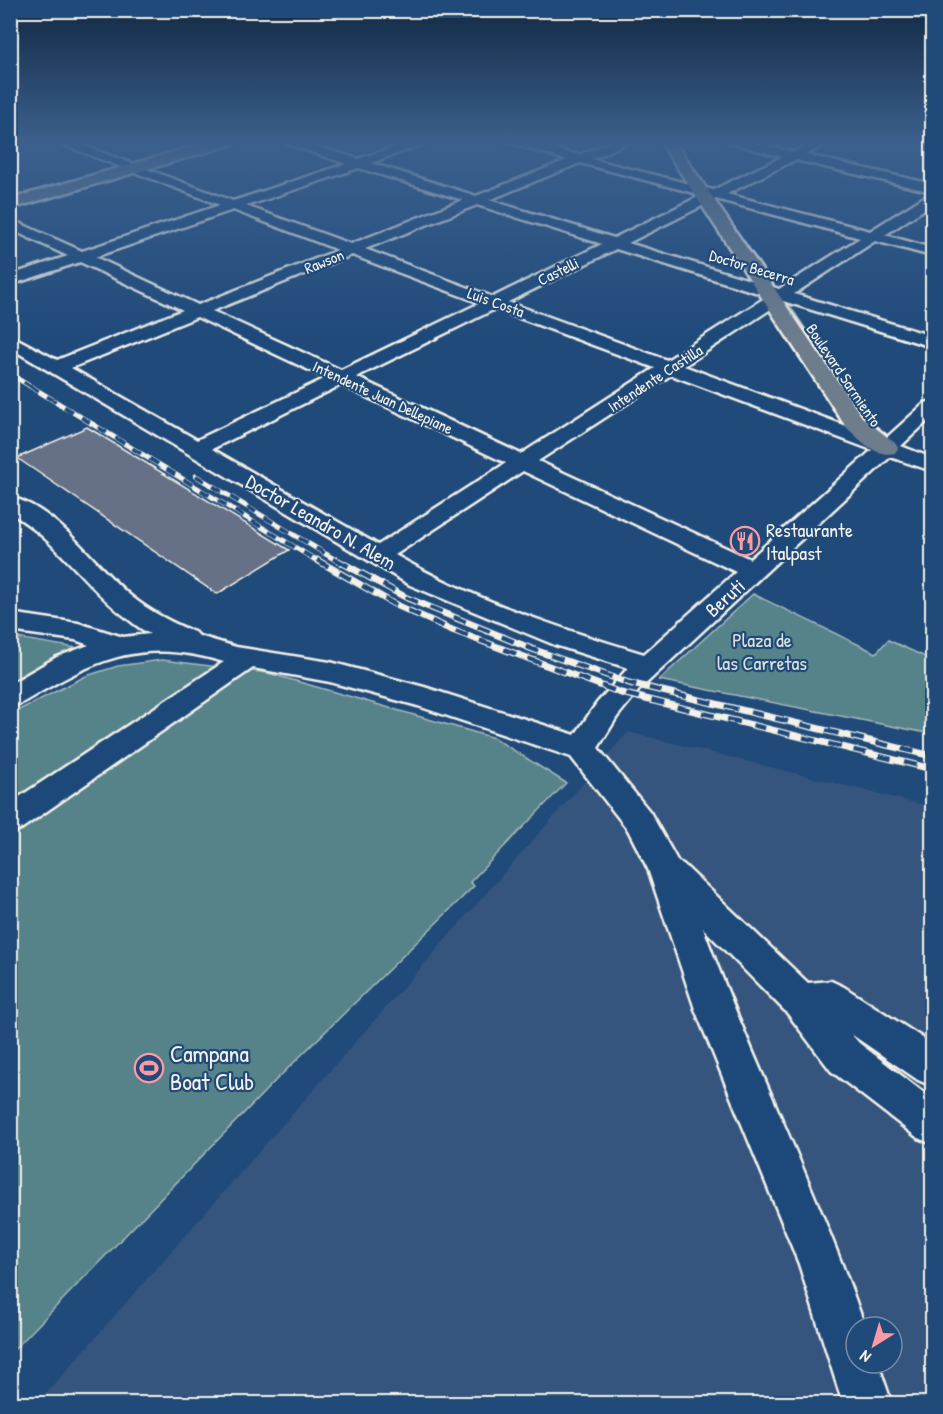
<svg xmlns="http://www.w3.org/2000/svg" width="943" height="1414" viewBox="0 0 943 1414" font-family="'Patrick Hand',sans-serif">
<rect width="100%" height="100%" fill="#1f4a7a"/>
<filter id="ink" filterUnits="userSpaceOnUse"><feTurbulence type="fractalNoise" baseFrequency=".0167" numOctaves="2"/><feDisplacementMap in="SourceGraphic" scale="12" xChannelSelector="R" yChannelSelector="G"/><feConvolveMatrix kernelMatrix="1 2 1 2 8 2 1 2 1" color-interpolation-filters="sRGB"/></filter>
<g filter="url(#ink)">
<path fill="#34557e" fill-rule="evenodd" d="M628 732 932 807V1403L37 1404ZM856 1327H892V1363H856Z"/>
<g fill="#57828a" stroke="#a6bab9" stroke-width="1.5">
<polygon points="784,305 790,306 869,422 864,422"/>
<polygon points="753,594 876,653 888,640 932,660 932,734 659,680"/>
<polygon points="11,637 83,649 11,685"/>
<polygon points="162,660 268,673 494,738 566,783 470,882 474,886 275,1081 11,1353 11,714 86,676 118,666"/>
</g>
<polygon fill="#666f86" stroke="#f4f1e8" stroke-width="1.5" points="87,427 289,550 217,594 17,458"/>
<g fill="none" stroke-linecap="round" stroke-linejoin="round">
<g stroke="#f4f1e8" stroke-width="5">
<g id="minor">
<polygon points="10,141 20,141 10,145"/>
<path d="M53 141H71L233 201 346 164 280 141H300L358 159 413 141H432L371 163 476 196 567 160 505 141H526L579 155 613 141H631L592 159 713 190 782 157 725 141H748L793 152 814 141H830L806 155 932 184V192L795 160 727 194 870 231 927 195 932 194V204L885 235 932 248V256L875 241 794 294 932 336V347L783 301 684 366 884 440 925 403 932 401V417L901 446 932 458V471L890 457 639 690 617 717 598 748 650 812 678 862 683 864 808 983 831 981 844 987 932 1044V1086L918 1080 851 1034 859 1043 932 1099V1144L918 1138 831 1071 788 1014 703 928C753 1063 818 1191 865 1327H856V1363H878L892 1404H843L799 1264 695 1009 648 869 628 830 571 757 418 706 330 682 253 668 21 829 10 833V803L224 662C137 636 93 661 20 704L10 707V684L57 657 89 645 75 640 10 631V613L78 623 123 637 150 634C142 630 134 624 127 618 85 587 57 539 10 513V497C59 509 94 566 132 597 152 613 173 623 196 633L199 636 236 647 330 662 424 687 575 735 597 703 628 668 555 645 410 585 10 348V335L57 360 183 310 80 262 10 285V275L68 256 10 229V219L82 251 220 205ZM580 163 702 195 614 238 489 200ZM359 168 463 200 351 244 246 206ZM716 199 860 238 779 289 628 243ZM477 205 602 244 493 297 365 249ZM233 210 338 250 198 305 95 257ZM616 249 768 296 667 360 508 302ZM352 255 480 303 341 370 212 311ZM495 309 655 368 521 454 356 377ZM197 317 326 378 197 440 71 368ZM671 375 872 450 750 559 538 461ZM341 385 506 463 378 545 212 449ZM523 471 736 572 644 654C560 629 471 599 395 555Z"/>
</g>
</g>
<g stroke="#f4f1e8" stroke-width="5">
<g id="major">
<polygon points="212,141 236,141 234,144 10,209 10,199"/>
<path d="M660 141H674L862 417 895 443 898 448 895 453C875 458 860 439 846 427Z"/>
</g>
</g>
<use href="#minor" fill="#1f4a7a" fill-rule="evenodd"/>
<use href="#major" fill="#6d7d8c" fill-rule="evenodd"/>
<g stroke="#f4f1e8" stroke-width="4.5">
<polyline id="rail-far2" points="10,374 33,388"/>
</g>
<g stroke="#f4f1e8" stroke-width="5">
<g id="rail-far1">
<polyline points="30,386 319,562"/>
<polyline points="196,476 339,562"/>
</g>
</g>
<g stroke="#f4f1e8" stroke-width="7">
<g id="rail">
<polyline points="317,560 394,604 452,630 621,693 932,769"/>
<polyline points="337,560 407,598 532,649 629,683 932,756"/>
</g>
</g>
<use href="#rail-far2" stroke="#1f4a7a" stroke-width="3" stroke-dasharray="8" stroke-linecap="butt"/>
<use href="#rail-far1" stroke="#1f4a7a" stroke-width="4" stroke-dasharray="10" stroke-linecap="butt"/>
<use href="#rail" stroke="#1f4a7a" stroke-width="4.5" stroke-dasharray="13" stroke-linecap="butt"/>
</g>
</g>
<linearGradient id="sky" x2="0" y2="1"><stop stop-color="#112943"/><stop offset="0.42" stop-color="#3c608d"/><stop offset="1" stop-color="#3c608d" stop-opacity="0"/></linearGradient>
<rect width="943" height="339" fill="url(#sky)"/>
<defs>
<g id="restaurant-ring" transform="scale(1.5)"><circle r="9.5" fill="#1f4a7a" stroke="#ff9aa2" stroke-width="1.5"/><path d="M-5-6h1v4h1v-4h1v4h1v-4h1v5L-1.5 .5V6h-2V.5L-5-1ZM5-6V6H3V1.5H1.5Q1.5-4 5-6Z" fill="#ff9aa2"/></g>
<g id="stadium-ring" transform="scale(1.5)"><circle r="9.5" fill="#1f4a7a" stroke="#ff9aa2" stroke-width="1.5"/><path d="M0-5a6.5 5 0 1 0 0 10a6.5 5 0 1 0 0-10ZM-3.5-1.8h7v3.6h-7Z" fill="#ff9aa2"/></g>
</defs>
<g fill-rule="evenodd">
<use href="#restaurant-ring" x="745" y="541"/>
<use href="#stadium-ring" x="149" y="1068"/>
</g>
<g text-anchor="middle" stroke-width="4.5" stroke-linejoin="round" paint-order="stroke">
<g font-size="16" fill="#f4f1e8" stroke="#1f4a7a">
<text transform="translate(324 261) rotate(-22)" y="6">Rawson</text>
<text transform="translate(752 267) rotate(17)" y="6">Doctor Becerra</text>
<text transform="translate(558 271) rotate(-26)" y="6">Castelli</text>
<text transform="translate(496 302) rotate(20)" y="6">Luis Costa</text>
<text transform="translate(844 375) rotate(56)" y="6">Boulevard Sarmiento</text>
<text transform="translate(655 378) rotate(-33)" y="6">Intendente Castilla</text>
<text transform="translate(383 397) rotate(25)" y="6">Intendente Juan Dellepiane</text>
</g>
<g font-size="20" fill="#f4f1e8" stroke="#1f4a7a">
<text transform="translate(321 522) rotate(30)" y="7">Doctor Leandro N. Alem</text>
<text transform="translate(725 598) rotate(-42)" y="7">Beruti</text>
</g>
<g font-size="20" fill="#f4f1e8" stroke="#1f4a7a" text-anchor="start">
<text x="766" y="537">Restaurante<tspan x="766" dy="23">Italpast</tspan></text>
</g>
<g font-size="20" fill="#dce0da" stroke="#1f4a7a">
<text x="762" y="647">Plaza de<tspan x="762" dy="23">las Carretas</tspan></text>
</g>
<g font-size="24" fill="#f4f1e8" stroke="#1f4a7a" text-anchor="start">
<text x="170" y="1062">Campana<tspan x="170" dy="28">Boat Club</tspan></text>
</g>
</g>
<rect width="943" height="1414" fill="none" stroke="#1f4a7a" stroke-width="36"/>
<rect x="18" y="18" width="907" height="1378" fill="none" stroke="#f4f1e8" stroke-width="2" filter="url(#ink)"/>
<g transform="translate(874 1345) rotate(217)"><circle r="28" fill="#1f4a7a" stroke="#748da6" stroke-width="1.5"/>
<path d="M0-4.5L10 22L0 15L-10 22Z" fill="#ff9aa2"/>
<text y="-9" font-size="16" font-weight="bold" text-anchor="middle" fill="#f4f1e8">N</text>
</g>
</svg>
